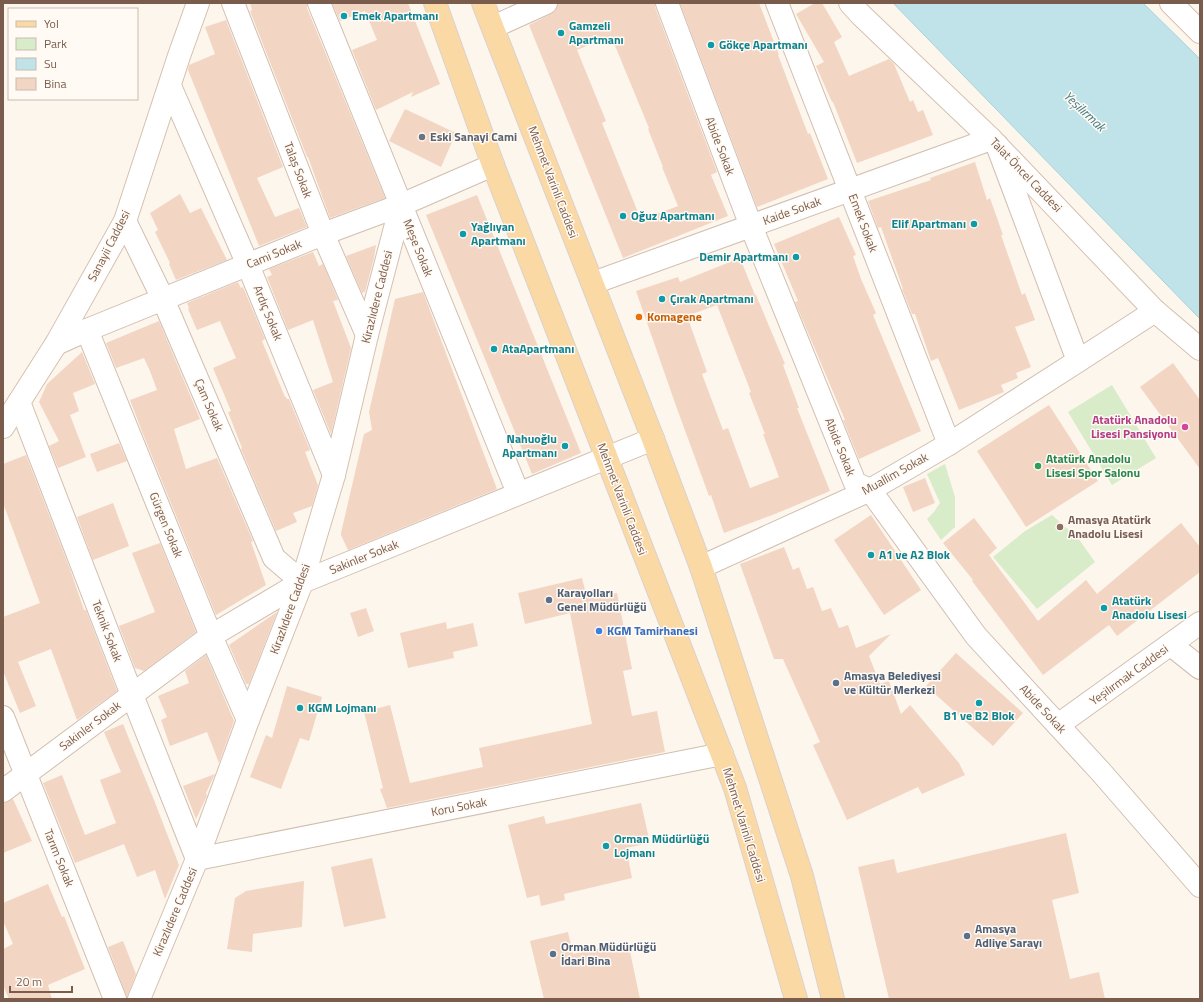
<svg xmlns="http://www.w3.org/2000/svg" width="1203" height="1002" viewBox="0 0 1203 1002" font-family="'Titillium Web',sans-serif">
<rect width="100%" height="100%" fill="#fdf6ec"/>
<g fill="#d8ecc9">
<polygon points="1112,385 1156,458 1112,485 1068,412"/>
<polygon points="945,464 955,497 955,527 941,540 927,519 934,512 940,503 927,474"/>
<polygon points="1052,515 1078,538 1095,562 1037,609 993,557 1025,531"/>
</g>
<polygon fill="#bfe3e8" stroke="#a5d3da" points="893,3 1143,3 1200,59 1200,319"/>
<g fill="#f3d5c3" fill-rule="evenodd">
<polygon points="250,3 307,3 307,8 385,198 330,218 308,157 307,157 250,11 252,10"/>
<polygon points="332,3 408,3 440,84 411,97 413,92 376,110 352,50 377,40 365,11 340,21"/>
<path d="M558 3H655V7L717 172 711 175 728 216 623 258 529 25 551 14 556 10ZM611 36 649 128 648 129 663 167H662L678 206 641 220 602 123 606 121 577 50Z"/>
<polygon points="680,3 759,3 779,55 778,55 808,134 810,133 828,179 757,207"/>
<polygon points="815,3 822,3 842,37 834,42 849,76 889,59 894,64 910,102 913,100 918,112 923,110 933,135 857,163 833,102 832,102 816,66 824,62 796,14"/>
<polygon points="226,20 283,167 257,178 275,217 299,208 307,227 259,246 188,70 189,65 215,54 205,27"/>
<polygon points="405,109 456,133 441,167 389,141"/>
<polygon points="975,162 987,200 990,198 1003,235 1001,235 1022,295 1025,293 1035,320 1015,327 1031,367 1016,373 1018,378 1001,385 1004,392 959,410 938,358 931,361 915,314 912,314 902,289 903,289 881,227 878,228 868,201 931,180 930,178"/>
<polygon points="180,194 190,213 201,208 227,260 176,280 169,264 170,263 155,232 158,230 150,213"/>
<polygon points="477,195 581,453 532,474 426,215"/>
<polygon points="839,217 856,255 853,256 861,279 876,313 873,315 921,431 859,459 843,420 845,420 795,302 798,301 774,244"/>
<polygon points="376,245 374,258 365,292 362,293 346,256"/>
<polygon points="313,252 319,266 323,264 338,300 333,301 351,348 331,434 313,390 333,382 313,320 288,330 267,277 272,275 269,269"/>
<path d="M740 258 755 295H756L785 364 783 365 799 408H797L830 491 775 514 724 533 711 495 709 496 675 403 636 291 678 277 680 282ZM717 305 751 392 749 393 765 434H763L779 477 750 488 728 428 723 430 702 374 707 372 687 316Z"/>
<polygon points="238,282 241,288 243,287 265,339 262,341 285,397 286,397 287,399 289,399 310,450 305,452 318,485 312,506 293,513 297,522 276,531 241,449 242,448 228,412 231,411 213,368 236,358 220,321 197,330 188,309 189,308 187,303"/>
<polygon points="423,292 497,489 348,550 341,535 341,533 364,434 372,430 369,412 395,299"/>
<polygon points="159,321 200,419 174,429 186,469 217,458 253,541 251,542 266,585 216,615 143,434 130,400 157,390 150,371 144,358 116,368 106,343"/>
<polygon points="82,352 95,384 73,393 79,411 70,415 86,457 58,468 49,446 59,441 39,402 47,384"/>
<polygon points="1173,363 1200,400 1200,469 1140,387"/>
<polygon points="1049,405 1098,481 1026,527 977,451"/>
<polygon points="119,443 127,461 97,472 90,454"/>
<polygon points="26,455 70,569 84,610 86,610 117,691 77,720 51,649 18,662 36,706 20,713 3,671 3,617 40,603 3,503 3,464"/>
<polygon points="925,478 935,503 913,512 903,487"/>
<polygon points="113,503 129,546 93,560 77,517"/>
<polygon points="871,515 921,590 884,615 834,540"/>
<polygon points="974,518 997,548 989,555 1038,621 1086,580 1097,594 1181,523 1200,547 1200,572 1117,636 1109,625 1043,675 972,581 973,580 943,543"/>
<polygon points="160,543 196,632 144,671 135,668 119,626 155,612 132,553"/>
<polygon points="784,547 793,570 799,567 807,589 813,587 822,611 831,608 839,628 848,625 856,648 891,634 869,656 880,684 889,681 901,714 910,705 959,763 965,775 922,794 918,787 847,820 813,745 820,742 783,659 774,659 740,564"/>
<polygon points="582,578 587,598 617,593 632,669 623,671 632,716 657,711 665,752 387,808 380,789 383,788 364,712 390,705 410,783 483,767 479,748 592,724 570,613 525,624 518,593"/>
<polygon points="366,608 374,631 358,637 350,613"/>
<polygon points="277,612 249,684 246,684 229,645"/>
<polygon points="446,622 447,629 473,623 478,646 453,652 454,658 408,668 400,633"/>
<polygon points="956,653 1023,713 993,746 926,686"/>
<polygon points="206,655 234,721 219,763 207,732 170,746 161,720 167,717 158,696 189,683 185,671"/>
<polygon points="287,686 322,697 309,741 300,738 281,789 250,777 266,735 272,738"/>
<polygon points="123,724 154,800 179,865 165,899 155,870 137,877 124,844 75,863 43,783 62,775 85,835 116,823 100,780 121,772 104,732"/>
<polygon points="215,774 206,793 207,796 204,802 196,819 183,786"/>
<polygon points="13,799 32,841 3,853 3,803"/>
<polygon points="641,803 650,843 626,848 632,878 564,894 565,900 541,906 539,895 527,898 508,825 544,816 546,824"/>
<polygon points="1066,833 1079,893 1052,900 1070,979 1099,972 1105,999 889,999 858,867 894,859 897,873"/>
<polygon points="372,858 386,918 344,927 331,867"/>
<polygon points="304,881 302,927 253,934 252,952 227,949 235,898 246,891"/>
<polygon points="48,884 62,917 64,916 85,969 48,985 52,999 9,999 3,985 3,949 13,944 3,921 3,903"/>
<polygon points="568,932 573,954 628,942 640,999 544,999 530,941"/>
<polygon points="123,941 136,974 127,997 108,947"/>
</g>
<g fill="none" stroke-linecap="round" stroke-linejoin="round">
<g stroke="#d1beb0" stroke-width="24">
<g id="street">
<polyline points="233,3 323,234 367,335"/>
<polyline points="319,3 518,493"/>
<polyline points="667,3 751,226 855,483 870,490 976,636 1101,772 1200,886"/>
<polyline points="777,3 949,444"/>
<polyline points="493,27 546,3"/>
<polyline points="170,86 248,265 334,475"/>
<polyline points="125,221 163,299 274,558 302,582"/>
<polyline points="593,283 991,139"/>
<polyline points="87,330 211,636 248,720"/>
<polyline points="56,344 87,330 323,234 401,205 493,165"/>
<polyline points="1078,361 1155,311"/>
<polyline points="19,402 132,695 197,859 722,754"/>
<polyline points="701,567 870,490 949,444 1078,361 997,145"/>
<polyline points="1171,645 1200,668"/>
<polyline points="3,717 115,999"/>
<polyline points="1058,725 1200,623"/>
<polyline points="3,791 211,636 302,582 653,439"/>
</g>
</g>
<g stroke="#d6c0b0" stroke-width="24">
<g id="secondary">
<polyline points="850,3 861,15 991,139 1155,311 1200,349"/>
<polyline points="1171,3 1200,32"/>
<polyline points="3,427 56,344 125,221 179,56 198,3"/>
<polyline points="139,999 197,859 248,720 302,582 334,475 367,335 401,205"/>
</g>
</g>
<g stroke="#dad1cd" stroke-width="24">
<g id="primary">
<polyline points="435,3 493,165 735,788 796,999"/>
<polyline points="483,3 653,439 701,567 802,876 833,999"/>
</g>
</g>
<use href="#street" stroke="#fff" stroke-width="22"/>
<use href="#secondary" stroke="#fff" stroke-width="22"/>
<use href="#primary" stroke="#fbd9a5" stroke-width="22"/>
</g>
<g fill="#0f9aa8" stroke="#fffaf3" stroke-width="1.5">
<circle cx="344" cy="16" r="4"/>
<circle cx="561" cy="33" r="4"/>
<circle cx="711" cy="45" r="4"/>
<circle cx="623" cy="216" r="4"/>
<circle cx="974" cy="224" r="4"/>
<circle cx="463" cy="234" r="4"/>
<circle cx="796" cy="257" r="4"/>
<circle cx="662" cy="299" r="4"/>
<circle cx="494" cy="349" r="4"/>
<circle cx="565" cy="446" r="4"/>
<circle cx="871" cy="555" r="4"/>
<circle cx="1104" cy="608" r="4"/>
<circle cx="979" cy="703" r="4"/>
<circle cx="300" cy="708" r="4"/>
<circle cx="606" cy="846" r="4"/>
</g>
<circle fill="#6b7280" stroke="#fffaf3" stroke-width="1.5" cx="422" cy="137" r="4"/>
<circle fill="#e8710a" stroke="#fffaf3" stroke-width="1.5" cx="639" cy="317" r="4"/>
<circle fill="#d1479c" stroke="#fffaf3" stroke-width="1.5" cx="1185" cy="427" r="4"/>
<circle fill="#2e9e5b" stroke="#fffaf3" stroke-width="1.5" cx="1038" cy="466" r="4"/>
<circle fill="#8d6e63" stroke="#fffaf3" stroke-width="1.5" cx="1060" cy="527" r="4"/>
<g fill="#5c6f8a" stroke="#fffaf3" stroke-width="1.5">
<circle cx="549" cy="600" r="4"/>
<circle cx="836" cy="683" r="4"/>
<circle cx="967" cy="936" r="4"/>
<circle cx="553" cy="954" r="4"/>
</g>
<circle fill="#3f7fe0" stroke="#fffaf3" stroke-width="1.5" cx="599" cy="631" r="4"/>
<g text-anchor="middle" stroke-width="3" stroke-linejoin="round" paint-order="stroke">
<g font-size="12" font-weight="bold" fill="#0d838f" stroke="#fffaf3" text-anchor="start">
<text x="352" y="20">Emek Apartmanı</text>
<text x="569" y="30">Gamzeli<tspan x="569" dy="14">Apartmanı</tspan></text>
<text x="719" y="49">Gökçe Apartmanı</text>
<text x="631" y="220">Oğuz Apartmanı</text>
<text x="966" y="228" text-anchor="end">Elif Apartmanı</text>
<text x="471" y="231">Yağlıyan<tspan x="471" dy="14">Apartmanı</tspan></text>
<text x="788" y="261" text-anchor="end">Demir Apartmanı</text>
<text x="670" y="303">Çırak Apartmanı</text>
<text x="502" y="353">AtaApartmanı</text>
<text x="557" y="443" text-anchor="end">Nahuoğlu<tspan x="557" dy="14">Apartmanı</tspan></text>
<text x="879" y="559">A1 ve A2 Blok</text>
<text x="1112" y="605">Atatürk<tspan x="1112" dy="14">Anadolu Lisesi</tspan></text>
<text x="308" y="712">KGM Lojmanı</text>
<text x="979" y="720" text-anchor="middle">B1 ve B2 Blok</text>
<text x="614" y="843">Orman Müdürlüğü<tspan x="614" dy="14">Lojmanı</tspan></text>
</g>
<g font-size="12" font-weight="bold" fill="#5b616d" stroke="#fffaf3" text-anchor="start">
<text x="430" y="141">Eski Sanayi Cami</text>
</g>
<g font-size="12" fill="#7a5c4d" stroke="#fffaf3">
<text transform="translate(720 146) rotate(69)" y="4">Abide Sokak</text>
<text transform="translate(298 170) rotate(69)" y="4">Talaş Sokak</text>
<text transform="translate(1026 175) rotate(46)" y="4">Talat Öncel Caddesi</text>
<text transform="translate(553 182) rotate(69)" y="4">Mehmet Varinli Caddesi</text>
<text transform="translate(792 211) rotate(-20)" y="4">Kaide Sokak</text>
<text transform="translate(863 223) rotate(69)" y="4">Emek Sokak</text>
<text transform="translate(109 246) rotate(-63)" y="4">Sanayii Caddesi</text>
<text transform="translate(418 248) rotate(68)" y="4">Meşe Sokak</text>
<text transform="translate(274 254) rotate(-22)" y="4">Cami Sokak</text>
<text transform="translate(377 297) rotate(-76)" y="4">Kirazlıdere Caddesi</text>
<text transform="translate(268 313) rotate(68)" y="4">Ardıç Sokak</text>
<text transform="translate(209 405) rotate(67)" y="4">Çam Sokak</text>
<text transform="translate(840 447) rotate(68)" y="4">Abide Sokak</text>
<text transform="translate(895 474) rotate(-29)" y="4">Muallim Sokak</text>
<text transform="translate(622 499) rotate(69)" y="4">Mehmet Varinli Caddesi</text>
<text transform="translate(166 525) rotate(68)" y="4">Gürgen Sokak</text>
<text transform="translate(364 557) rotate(-22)" y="4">Sakinler Sokak</text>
<text transform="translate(290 609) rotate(-70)" y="4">Kirazlıdere Caddesi</text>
<text transform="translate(107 631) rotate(69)" y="4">Teknik Sokak</text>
<text transform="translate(1129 675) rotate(-36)" y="4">Yeşilırmak Caddesi</text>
<text transform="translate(1043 709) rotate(47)" y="4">Abide Sokak</text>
<text transform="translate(90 726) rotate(-37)" y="4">Sakinler Sokak</text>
<text transform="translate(459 807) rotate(-11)" y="4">Koru Sokak</text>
<text transform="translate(744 825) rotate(73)" y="4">Mehmet Varinli Caddesi</text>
<text transform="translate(59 858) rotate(68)" y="4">Tarım Sokak</text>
<text transform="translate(175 912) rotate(-67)" y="4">Kirazlıdere Caddesi</text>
</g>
<g font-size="12" font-weight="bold" fill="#c56008" stroke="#fffaf3" text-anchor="start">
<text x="647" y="321">Komagene</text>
</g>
<g font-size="12" font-weight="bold" fill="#b23c85" stroke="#fffaf3" text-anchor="end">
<text x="1177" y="424">Atatürk Anadolu<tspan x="1177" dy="14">Lisesi Pansiyonu</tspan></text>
</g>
<g font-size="12" font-weight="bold" fill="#27864d" stroke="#fffaf3" text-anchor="start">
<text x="1046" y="463">Atatürk Anadolu<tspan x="1046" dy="14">Lisesi Spor Salonu</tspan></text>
</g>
<g font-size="12" font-weight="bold" fill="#785e54" stroke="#fffaf3" text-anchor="start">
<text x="1068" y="524">Amasya Atatürk<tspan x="1068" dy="14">Anadolu Lisesi</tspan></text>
</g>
<g font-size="12" font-weight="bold" fill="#4e5e75" stroke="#fffaf3" text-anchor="start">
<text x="557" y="597">Karayolları<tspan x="557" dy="14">Genel Müdürlüğü</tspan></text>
<text x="844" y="680">Amasya Belediyesi<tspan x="844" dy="14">ve Kültür Merkezi</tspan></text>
<text x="975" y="933">Amasya<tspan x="975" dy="14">Adliye Sarayı</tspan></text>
<text x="561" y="951">Orman Müdürlüğü<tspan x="561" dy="14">İdari Bina</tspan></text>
</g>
<g font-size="12" font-weight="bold" fill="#366cbe" stroke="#fffaf3" text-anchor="start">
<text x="607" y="635">KGM Tamirhanesi</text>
</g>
<g font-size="13" font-style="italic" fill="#437c86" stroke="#fffaf3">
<text transform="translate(1085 111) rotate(43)" y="5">Yeşilırmak</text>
</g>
</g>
<rect width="1203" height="1002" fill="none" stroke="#7a5c4d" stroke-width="8"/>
<rect x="8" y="8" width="130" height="92" fill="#fffaf3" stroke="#cabbb1"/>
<rect x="16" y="21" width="20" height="6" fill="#fbd9a5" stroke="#cabbb1"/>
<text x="44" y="28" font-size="12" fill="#7a5c4d">Yol</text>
<rect x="16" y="38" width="20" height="12" fill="#d8ecc9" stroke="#cabbb1"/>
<text x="44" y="48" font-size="12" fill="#7a5c4d">Park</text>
<rect x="16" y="58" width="20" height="12" fill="#bfe3e8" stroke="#cabbb1"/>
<text x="44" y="68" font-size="12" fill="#7a5c4d">Su</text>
<rect x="16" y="78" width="20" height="12" fill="#f3d5c3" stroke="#cabbb1"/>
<text x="44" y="88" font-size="12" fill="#7a5c4d">Bina</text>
<path d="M10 986v6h62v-6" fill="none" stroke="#7a5c4d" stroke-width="2"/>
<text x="16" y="986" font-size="12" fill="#7a5c4d" stroke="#fffaf3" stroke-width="3" paint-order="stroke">20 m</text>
</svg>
